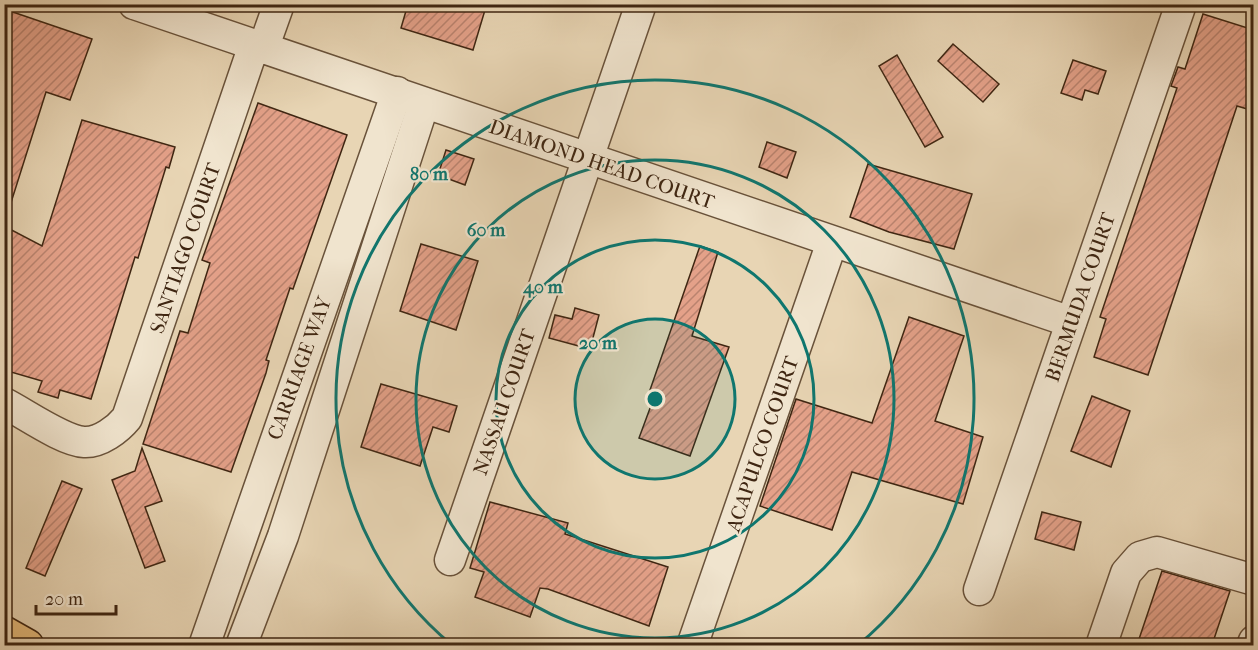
<svg xmlns="http://www.w3.org/2000/svg" width="1258" height="650" viewBox="0 0 1258 650" font-family="'IM FELL French Canon',serif">
<defs>
<pattern id="building-hatch" width="6" height="6" patternUnits="userSpaceOnUse" patternTransform="scale(1.5)"><rect width="6" height="6" fill="#e4a189"/><path d="M-1 1l2-2M0 6l6-6M5 7l2-2" fill="none" stroke="#ba836f"/></pattern>
</defs>
<rect width="100%" height="100%" fill="#e8d5b4"/>
<filter id="stains"><feTurbulence type="fractalNoise" baseFrequency=".00333" numOctaves="4"/><feColorMatrix values="0 0 0 0 .2 0 0 0 0 .09 0 0 0 0 .02 0 0 0 .5 -.17"/></filter>
<radialGradient id="worn" r=".72"><stop offset=".6" stop-color="#630" stop-opacity="0"/><stop offset="1" stop-color="#630" stop-opacity=".3"/></radialGradient>
<g fill="url(#building-hatch)" stroke="#3f2612" stroke-width="1.5">
<polygon points="408,4 467,4 485,10 473,50 401,28"/>
<polygon points="4,9 92,39 70,100 46,92 9,209 4,208"/>
<polygon points="1203,14 1254,30 1254,111 1237,106 1148,375 1094,357 1106,319 1100,317 1177,88 1171,86 1178,67 1185,69"/>
<polygon points="953,44 999,84 983,102 938,61"/>
<polygon points="897,55 943,137 925,147 879,66"/>
<polygon points="1073,60 1106,71 1098,94 1085,90 1082,100 1061,93"/>
<polygon points="258,103 347,135 293,289 290,288 266,360 269,361 266,373 231,472 143,444 180,331 188,333 210,263 202,260"/>
<polygon points="82,120 175,147 169,168 166,167 138,258 135,257 91,399 60,390 58,398 38,392 42,381 4,370 4,226 42,246"/>
<polygon points="767,142 796,152 787,178 759,167"/>
<polygon points="446,150 474,159 465,185 438,175"/>
<polygon points="868,164 972,194 954,249 889,232 850,217"/>
<polygon points="421,244 478,261 456,330 400,311"/>
<polygon points="700,246 718,252 692,336 729,347 690,456 639,438 656,392 650,390"/>
<polygon points="575,308 599,315 590,349 549,338 555,315 572,319"/>
<polygon points="909,317 964,336 935,421 983,437 963,504 852,472 832,530 760,506 796,399 872,423"/>
<polygon points="381,384 457,406 449,432 433,427 420,466 361,447"/>
<polygon points="1092,396 1130,411 1111,467 1071,451"/>
<polygon points="142,448 162,501 145,507 165,561 145,568 112,480 135,471"/>
<polygon points="62,481 82,489 45,576 26,568"/>
<polygon points="490,502 568,523 565,534 668,567 649,626 548,589 540,588 530,617 475,597 484,572 470,568"/>
<polygon points="1042,512 1081,522 1074,550 1035,539"/>
<polygon points="1162,571 1230,591 1212,645 1137,645"/>
</g>
<g fill="none" stroke-linecap="round" stroke-linejoin="round">
<g stroke="#69523a" stroke-width="33">
<g id="minor">
<polyline points="134,4 1071,322"/>
<polyline points="263,49 279,4"/>
<path d="M4 403C24 413 63 441 84 442 100 443 118 429 127 418L254 45"/>
<polyline points="450,560 641,4"/>
<polyline points="979,590 1181,4"/>
<polyline points="204,646 397,92"/>
<polyline points="241,646 283,536 424,103"/>
<polyline points="692,646 832,242"/>
<polyline points="1101,646 1126,573 1140,557 1157,552 1254,580"/>
<polyline points="1252,646 1254,641"/>
</g>
</g>
<g stroke="#3f2612" stroke-width="36">
<polyline id="major" points="4,633 27,646"/>
</g>
<use href="#minor" stroke="#f0e4ce" stroke-width="30"/>
<use href="#major" stroke="#e4ba7a" stroke-width="33"/>
</g>
<circle cx="655" cy="399" r="80" fill="#0f766e" fill-opacity=".12"/>
<g fill="none" stroke="#0f766e" stroke-width="3">
<circle cx="655" cy="399" r="80"/>
<circle cx="655" cy="399" r="159"/>
<circle cx="655" cy="399" r="239"/>
<path d="M452 645A319 319 0 1 1 858 645"/>
</g>
<g text-anchor="middle" stroke-width="4.5" stroke-linejoin="round" paint-order="stroke">
<g font-size="20" fill="#3f2612" stroke="#f0e4ce">
<text transform="translate(602 164) rotate(19)" y="7">DIAMOND HEAD COURT</text>
<text transform="translate(185 248) rotate(-71)" y="7">SANTIAGO COURT</text>
<text transform="translate(1080 297) rotate(-71)" y="7">BERMUDA COURT</text>
<text transform="translate(299 368) rotate(-70)" y="7">CARRIAGE WAY</text>
<text transform="translate(504 402) rotate(-71)" y="7">NASSAU COURT</text>
<text transform="translate(762 444) rotate(-71)" y="7">ACAPULCO COURT</text>
</g>
</g>
<circle cx="655" cy="399" r="9" fill="#0f766e" stroke="#f0e4ce" stroke-width="3"/>
<g font-size="18" text-anchor="middle" font-weight="bold" fill="#0f766e" stroke="#f0e4ce" stroke-width="4.5" stroke-linejoin="round" paint-order="stroke">
<text x="429" y="180">80 m</text>
<text x="486" y="236">60 m</text>
<text x="543" y="293">40 m</text>
<text x="598" y="349">20 m</text>
</g>
<rect width="1258" height="650" fill="none" stroke="#e8d5b4" stroke-width="24"/>
<rect x="6" y="6" width="1246" height="638" fill="none" stroke="#3f2612" stroke-width="3"/>
<rect x="12" y="12" width="1234" height="626" fill="none" stroke="#3f2612" stroke-width="1.5"/>
<path d="M36 605v9h80v-9" fill="none" stroke="#3f2612" stroke-width="3"/>
<text x="45" y="605" font-size="18" fill="#3f2612" stroke="#f0e4ce" stroke-width="4.5" paint-order="stroke">20 m</text>
<rect width="100%" height="100%" filter="url(#stains)"/>
<rect width="100%" height="100%" fill="url(#worn)"/>
</svg>
